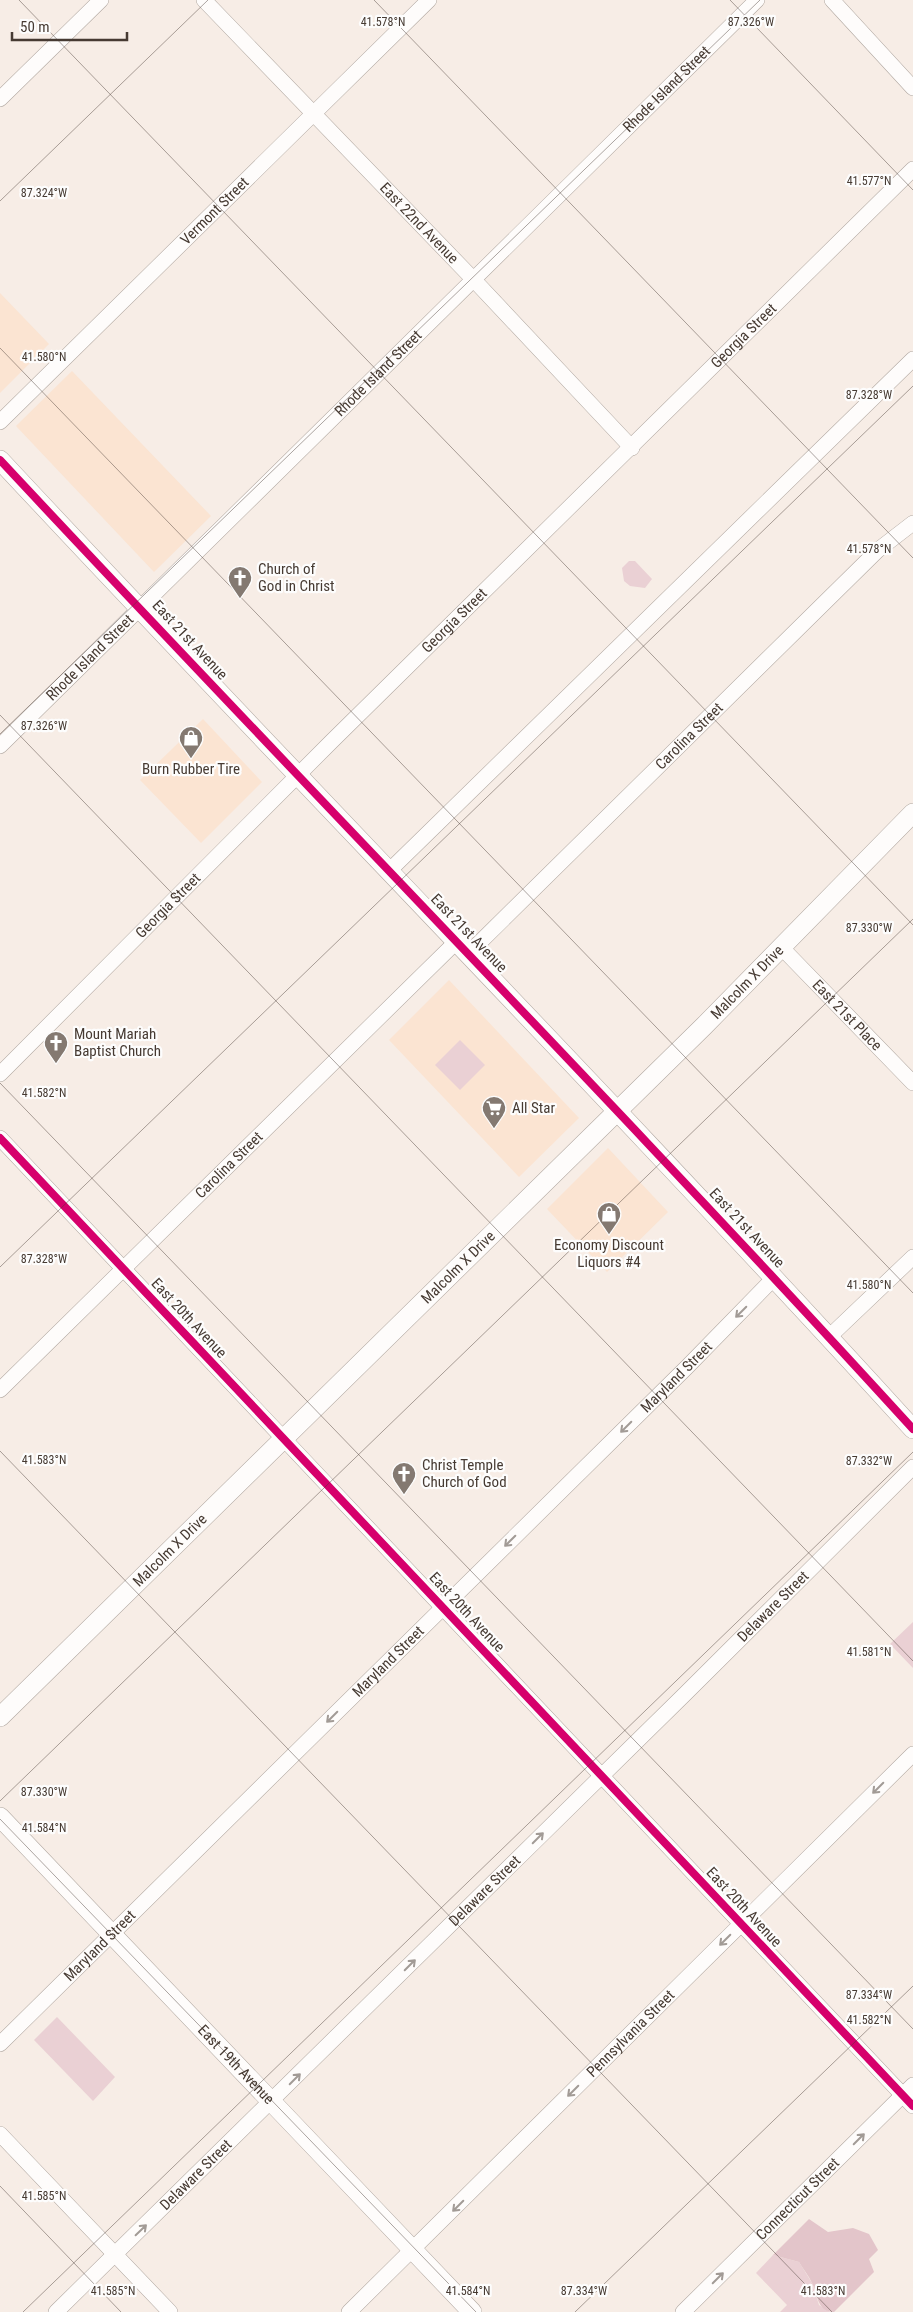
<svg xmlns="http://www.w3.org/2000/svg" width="913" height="2312" viewBox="0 0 913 2312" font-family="'Roboto Condensed',sans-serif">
<rect width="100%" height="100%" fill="#f7ede6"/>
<g fill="#fbe4d2">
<polygon points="0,293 49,344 0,393"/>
<polygon points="72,371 211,516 154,572 16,426"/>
<polygon points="203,719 262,782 201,843 140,780"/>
<polygon points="449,980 579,1118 519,1177 389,1040"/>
<polygon points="608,1148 668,1212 607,1272 547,1209"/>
</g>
<g fill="#ead0d4">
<polygon points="629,561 635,561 652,579 645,588 630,586 624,581 622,568"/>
<polygon points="460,1040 485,1065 460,1090 435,1065"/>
<polygon points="913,1622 913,1668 890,1644"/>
<polygon points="57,2017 115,2077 93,2101 34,2040"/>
<polygon points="773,2255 799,2262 812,2283 819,2305 830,2312 780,2312 787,2305 756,2273"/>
</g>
<path fill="#e3c5ca" d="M809 2219 828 2232 853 2228 869 2234 878 2250 869 2259 874 2272 834 2312C817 2312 818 2295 812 2283 809 2276 803 2269 799 2262L773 2255Z"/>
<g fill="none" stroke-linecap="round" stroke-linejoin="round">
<g stroke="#b0a7a0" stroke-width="16">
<g id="minor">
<path id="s1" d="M204 0 474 280 632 448"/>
<polyline points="832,0 913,88"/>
<polyline points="0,99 101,0"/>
<path id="s2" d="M0 422 429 0"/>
<path id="s3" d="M0 746 757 0"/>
<polyline points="390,870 913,359"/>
<path id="s4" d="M781 947 913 1083"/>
<path id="s5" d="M469 953 878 550 913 523"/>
<path id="s6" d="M0 1074 331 742 913 169"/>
<polyline points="0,1138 913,2106"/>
<polyline points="829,1337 913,1257"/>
<path id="s7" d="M0 1390 457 941"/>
<path id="s8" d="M0 2044 687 1367 775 1277"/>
<polyline points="0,2134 170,2312"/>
<path id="s9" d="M56 2312 685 1694 913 1467"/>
<path id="s10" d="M349 2312 913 1754"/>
<path id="s11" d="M683 2312 913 2085"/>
</g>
</g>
<g stroke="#b0a7a0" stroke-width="20">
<g id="tertiary">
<path d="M0 460C303 785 614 1101 913 1429"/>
<path id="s12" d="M0 1717 704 1026 913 813"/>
<path id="s13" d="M0 1817 472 2312"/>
</g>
</g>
<use href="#minor" stroke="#fefcfb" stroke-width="15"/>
<use href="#tertiary" stroke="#fefcfb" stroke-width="19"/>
<g stroke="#fdfdfd" stroke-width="11">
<g id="cycleway">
<path d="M0 460C303 785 614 1101 913 1429"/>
<polyline points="0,1138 913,2106"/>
</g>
</g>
<use href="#cycleway" stroke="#d6006c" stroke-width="8"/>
</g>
<defs><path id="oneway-shaft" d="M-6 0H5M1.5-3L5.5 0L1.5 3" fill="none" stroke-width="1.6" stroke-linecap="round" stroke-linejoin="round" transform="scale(1.25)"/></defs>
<g stroke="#a29b96">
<use href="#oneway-shaft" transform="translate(741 1312) rotate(135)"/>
<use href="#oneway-shaft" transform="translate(626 1427) rotate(135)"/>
<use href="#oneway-shaft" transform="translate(510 1541) rotate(135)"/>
<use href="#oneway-shaft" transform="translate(332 1717) rotate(135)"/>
<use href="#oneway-shaft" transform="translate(878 1788) rotate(135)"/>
<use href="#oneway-shaft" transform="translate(538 1838) rotate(-45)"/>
<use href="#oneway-shaft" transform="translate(725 1940) rotate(135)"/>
<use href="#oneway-shaft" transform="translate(410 1965) rotate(-45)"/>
<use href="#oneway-shaft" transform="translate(295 2079) rotate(-45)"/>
<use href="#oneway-shaft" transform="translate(573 2091) rotate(135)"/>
<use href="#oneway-shaft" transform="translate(859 2139) rotate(-45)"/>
<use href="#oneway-shaft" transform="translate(458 2206) rotate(135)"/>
<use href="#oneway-shaft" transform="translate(141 2230) rotate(-44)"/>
<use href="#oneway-shaft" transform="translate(718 2278) rotate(-45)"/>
</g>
<path fill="none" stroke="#463a32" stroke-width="1" stroke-opacity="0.45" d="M19 0 913 925M374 0 913 558M730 0 913 190M0 201 208 0M0 348 913 1293M0 715 913 1661M0 734 760 0M0 1083 913 2029M0 1267 913 386M0 1451 832 2312M0 1801 913 919M0 1819 476 2312M0 2186 121 2312M23 2312 913 1452M575 2312 913 1986"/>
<defs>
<g id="church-pin" transform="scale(1.25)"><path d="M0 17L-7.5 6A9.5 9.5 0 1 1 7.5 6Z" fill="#847971" stroke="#fdfdfd"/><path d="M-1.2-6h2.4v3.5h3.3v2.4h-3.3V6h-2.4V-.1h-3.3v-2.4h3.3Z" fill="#fff"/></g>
<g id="shop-pin" transform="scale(1.25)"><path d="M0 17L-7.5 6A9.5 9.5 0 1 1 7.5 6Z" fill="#847971" stroke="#fdfdfd"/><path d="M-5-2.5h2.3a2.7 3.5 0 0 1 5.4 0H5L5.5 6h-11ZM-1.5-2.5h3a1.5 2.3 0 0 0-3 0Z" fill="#fff"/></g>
<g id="supermarket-pin" transform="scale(1.25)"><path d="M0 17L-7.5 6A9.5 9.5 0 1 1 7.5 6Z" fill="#847971" stroke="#fdfdfd"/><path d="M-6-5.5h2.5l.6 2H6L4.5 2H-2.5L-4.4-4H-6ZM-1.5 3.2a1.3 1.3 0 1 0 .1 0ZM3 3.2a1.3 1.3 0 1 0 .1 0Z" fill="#fff"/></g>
</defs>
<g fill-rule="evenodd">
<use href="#church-pin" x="240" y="578"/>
<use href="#shop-pin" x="191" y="738"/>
<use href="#church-pin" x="56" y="1043"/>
<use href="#supermarket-pin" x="494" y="1108"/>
<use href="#shop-pin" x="609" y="1214"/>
<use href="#church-pin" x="404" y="1474"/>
</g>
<g text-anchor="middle" stroke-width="4.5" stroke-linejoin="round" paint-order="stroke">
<g font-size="15" fill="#463a32" stroke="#fdfdfd">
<text dy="5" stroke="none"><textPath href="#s3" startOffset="936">Rhode Island Street</textPath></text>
<text dy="5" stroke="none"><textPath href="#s2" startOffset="301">Vermont Street</textPath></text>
<text dy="5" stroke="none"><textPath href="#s1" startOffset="310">East 22nd Avenue</textPath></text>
<text dy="5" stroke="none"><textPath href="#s6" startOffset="1048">Georgia Street</textPath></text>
<text dy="5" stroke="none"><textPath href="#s3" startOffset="531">Rhode Island Street</textPath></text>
<text dy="5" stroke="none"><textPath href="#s6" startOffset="642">Georgia Street</textPath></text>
<text transform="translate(190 640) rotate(47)" y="5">East 21st Avenue</text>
<text dy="5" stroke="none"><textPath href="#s3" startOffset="126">Rhode Island Street</textPath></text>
<text dy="5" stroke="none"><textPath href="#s5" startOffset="309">Carolina Street</textPath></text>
<text dy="5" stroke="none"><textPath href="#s6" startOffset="238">Georgia Street</textPath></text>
<text transform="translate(469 933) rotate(46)" y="5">East 21st Avenue</text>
<text dy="5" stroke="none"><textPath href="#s12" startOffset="1048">Malcolm X Drive</textPath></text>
<text dy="5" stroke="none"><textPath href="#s4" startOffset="95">East 21st Place</textPath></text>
<text dy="5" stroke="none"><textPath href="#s7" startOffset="321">Carolina Street</textPath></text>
<text transform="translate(747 1228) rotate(47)" y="5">East 21st Avenue</text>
<text dy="5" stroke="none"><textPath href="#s12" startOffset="642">Malcolm X Drive</textPath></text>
<text transform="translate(189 1318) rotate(47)" y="5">East 20th Avenue</text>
<text dy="5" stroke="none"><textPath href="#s8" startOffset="950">Maryland Street</textPath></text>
<text dy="5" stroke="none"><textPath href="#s12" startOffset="238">Malcolm X Drive</textPath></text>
<text dy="5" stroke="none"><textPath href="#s9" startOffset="1006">Delaware Street</textPath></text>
<text transform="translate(467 1612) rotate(47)" y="5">East 20th Avenue</text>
<text dy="5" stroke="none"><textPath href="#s8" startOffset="545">Maryland Street</textPath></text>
<text dy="5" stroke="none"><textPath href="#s9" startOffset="601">Delaware Street</textPath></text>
<text transform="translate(744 1907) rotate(47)" y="5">East 20th Avenue</text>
<text dy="5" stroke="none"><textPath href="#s8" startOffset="140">Maryland Street</textPath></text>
<text dy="5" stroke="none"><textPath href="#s10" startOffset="396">Pennsylvania Street</textPath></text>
<text dy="5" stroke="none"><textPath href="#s13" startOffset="342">East 19th Avenue</textPath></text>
<text dy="5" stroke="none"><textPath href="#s9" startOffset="196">Delaware Street</textPath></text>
<text dy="5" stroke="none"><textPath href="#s11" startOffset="161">Connecticut Street</textPath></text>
</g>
<g font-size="15" fill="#463a32" stroke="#fdfdfd" text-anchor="start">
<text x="258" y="574">Church of<tspan x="258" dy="17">God in Christ</tspan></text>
<text x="191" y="774" text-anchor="middle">Burn Rubber Tire</text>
<text x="74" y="1039">Mount Mariah<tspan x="74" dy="17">Baptist Church</tspan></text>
<text x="512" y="1113">All Star</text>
<text x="609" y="1250" text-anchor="middle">Economy Discount<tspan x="609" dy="17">Liquors #4</tspan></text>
<text x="422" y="1470">Christ Temple<tspan x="422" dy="17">Church of God</tspan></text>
</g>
</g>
<g font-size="12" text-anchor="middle" fill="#463a32" stroke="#fdfdfd" stroke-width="4.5" stroke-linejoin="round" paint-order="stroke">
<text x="751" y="26">87.326°W</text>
<text x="383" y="26">41.578°N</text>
<text x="869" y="185">41.577°N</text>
<text x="44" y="197">87.324°W</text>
<text x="44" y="361">41.580°N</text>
<text x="869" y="399">87.328°W</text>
<text x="869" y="553">41.578°N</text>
<text x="44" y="730">87.326°W</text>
<text x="869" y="932">87.330°W</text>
<text x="44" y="1097">41.582°N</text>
<text x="44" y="1263">87.328°W</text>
<text x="869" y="1289">41.580°N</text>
<text x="44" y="1464">41.583°N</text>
<text x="869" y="1465">87.332°W</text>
<text x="869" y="1656">41.581°N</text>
<text x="44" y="1796">87.330°W</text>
<text x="44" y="1832">41.584°N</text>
<text x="869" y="1999">87.334°W</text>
<text x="869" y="2024">41.582°N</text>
<text x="44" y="2200">41.585°N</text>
<text x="113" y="2295">41.585°N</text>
<text x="468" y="2295">41.584°N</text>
<text x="823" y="2295">41.583°N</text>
<text x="584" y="2295">87.334°W</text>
</g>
<path d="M12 32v8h115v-8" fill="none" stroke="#463a32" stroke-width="2.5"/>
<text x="20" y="32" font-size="15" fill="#463a32" stroke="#fdfdfd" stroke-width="4" paint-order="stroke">50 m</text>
</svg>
